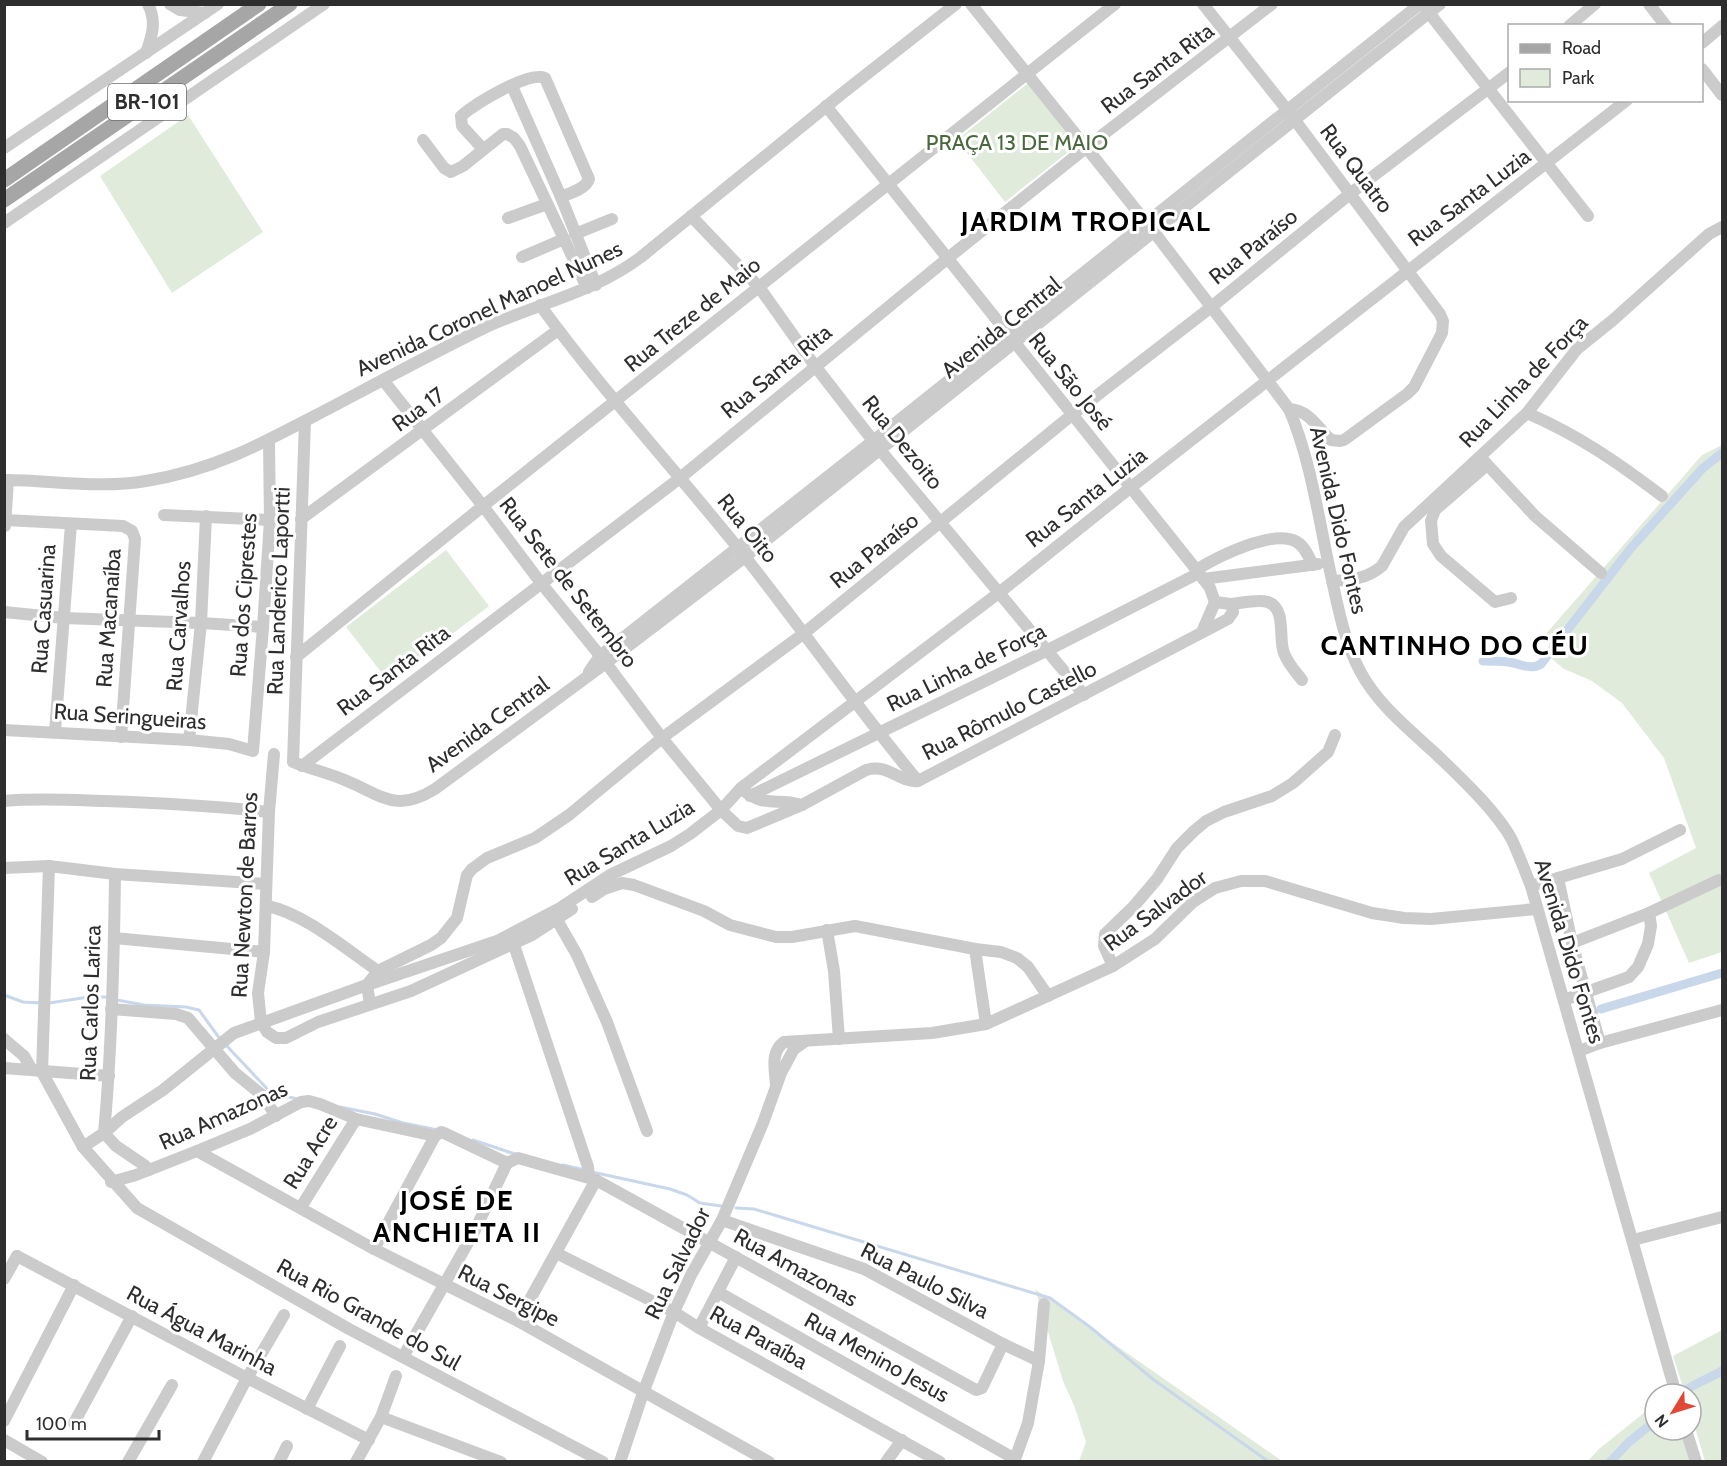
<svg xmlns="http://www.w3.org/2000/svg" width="1727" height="1466" viewBox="0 0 1727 1466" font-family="Cabin,sans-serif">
<rect width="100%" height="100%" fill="#fff"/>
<g fill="#e1ebdc">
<polygon points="1028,83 1077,145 1005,202 957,140"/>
<polygon points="188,115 263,232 172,293 100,176"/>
<polygon points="1722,445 1722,952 1689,963 1649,873 1696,848 1664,758 1622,703 1592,681 1564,669 1551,658 1549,643 1545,635 1702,455"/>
<polygon points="446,550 489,606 389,682 346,627"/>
<polygon points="1035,1289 1282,1461 1079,1461 1086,1442 1075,1408 1063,1381"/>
<polygon points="1722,1330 1722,1461 1705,1461 1691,1414 1691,1394 1685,1394 1673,1356"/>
<polygon points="1655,1404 1655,1430 1681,1430 1691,1462 1587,1462 1599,1449"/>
</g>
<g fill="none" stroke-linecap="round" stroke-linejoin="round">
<g stroke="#c9d7eb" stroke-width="3">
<polyline points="4,995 23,1002 41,1003"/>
<polyline points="117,1000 144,1005 186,1007 199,1010 220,1039"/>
<polyline points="49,1003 89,997 106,997"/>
<polyline points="225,1044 271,1093 298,1099"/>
<polyline points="340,1107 375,1114 403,1123 438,1130"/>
<polyline points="473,1140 515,1154"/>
<polyline points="563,1165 585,1170"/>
<polyline points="592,1172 670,1189 687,1195 700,1203 721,1206"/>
<polyline points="736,1208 754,1209 1050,1298 1090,1327 1154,1380 1269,1462"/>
</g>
<g stroke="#c9d7eb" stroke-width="9">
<path d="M1483 661C1491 661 1500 661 1508 662 1519 663 1531 671 1541 664L1631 548 1703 468 1722 453"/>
<polyline points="1601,1009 1722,973"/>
<path d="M1680 1394C1693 1384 1708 1379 1722 1371"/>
<polyline points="1610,1462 1629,1442 1655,1421"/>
</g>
<g stroke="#cbcbcb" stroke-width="12">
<polyline points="170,4 180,10 205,13"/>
<path d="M971 4 1154 232 1289 409C1312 463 1319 523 1332 580 1339 612 1345 643 1360 671 1378 705 1409 729 1437 755 1460 777 1497 812 1512 840 1519 855 1525 871 1531 886L1676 1394"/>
<path d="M1203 4 1288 111 1440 314 1443 321 1442 333 1414 387 1407 394 1344 440 1340 441 1331 440C1317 427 1309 410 1289 409"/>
<polyline points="1649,4 1666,26"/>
<polyline points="1426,9 1588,216"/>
<polyline points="1569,26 1595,4"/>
<polyline points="1702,43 1722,26"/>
<path d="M146 53C152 36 157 22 148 4"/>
<polyline points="1702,69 1722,95"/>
<polyline points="512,86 561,197 596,285"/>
<polyline points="423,140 444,168 451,172 463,166 503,134 507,134 514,138 520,146 564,239 522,257"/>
<polyline points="4,148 218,4"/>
<path d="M483 149 462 126 461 116C475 104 528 71 545 78L589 179C586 189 570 193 561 197"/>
<polyline points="691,216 759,287 815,366 881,451 1084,695"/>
<polyline points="508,218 547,204"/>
<polyline points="4,223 324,4"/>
<polyline points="575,234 612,219"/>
<polyline points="564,239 587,288"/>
<path d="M540 305C601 389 672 466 738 548 799 624 855 706 918 781"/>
<polyline points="383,380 483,506 541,583 606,663 662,738 721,810 738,826 747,828 802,805"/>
<path d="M1527 413C1578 435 1617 462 1662 496"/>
<path d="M305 421 293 762C310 769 329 773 347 781 383 796 396 813 435 789L606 663 745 557 1440 4"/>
<polyline points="1483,460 1535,516 1601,573"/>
<polyline points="1487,465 1435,510 1431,521 1433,544 1441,556 1495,602 1511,598"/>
<path d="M4 480C51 480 99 489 146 481 215 470 265 442 326 410 379 382 431 354 484 328 536 304 595 292 641 257L844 92 956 4"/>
<polyline points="164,515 270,520"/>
<polyline points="301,519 558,330"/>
<polyline points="5,520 123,526 132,531 135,539 121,737"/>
<polyline points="5,526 8,480"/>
<path d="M1196 570C1217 557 1274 528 1297 542 1305 547 1309 557 1313 565"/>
<polyline points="1203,579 1318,564"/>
<path d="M1332 581C1351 580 1367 579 1382 566L1404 527 1527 413 1577 349 1613 320 1709 234 1722 227"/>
<path d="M1231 604C1242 603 1257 599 1268 602 1287 609 1278 639 1284 653 1288 664 1295 671 1302 680"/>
<polyline points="4,612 64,618 201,623 263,627"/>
<polyline points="1202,632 1215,602"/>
<polyline points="296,657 483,506 1115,4"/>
<polyline points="589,672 600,656 873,441 1420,4"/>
<polyline points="4,730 189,740 229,744 253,751 263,627 270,520 269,442"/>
<polyline points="55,732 71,524"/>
<polyline points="189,740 201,623 206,516"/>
<polyline points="274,754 269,812 264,952 258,993 261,1022 267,1032 276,1038 286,1038 318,1022 411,991 532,935 572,909"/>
<polyline points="302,766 680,478 948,258 1087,147 1272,4"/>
<path d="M741 788C763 809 777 797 802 805L866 770C889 763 899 783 918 781L1228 619 1233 612 1231 604 1215 602 1210 588 1199 573 826 106"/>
<polyline points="750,796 1048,650 1199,573"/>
<path d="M4 801C38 798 72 800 105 801 160 803 215 806 269 812"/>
<polyline points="49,866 42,1072 83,1147 137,1208 349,1329 603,1462"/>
<polyline points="4,868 49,866 115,874 266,884"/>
<polyline points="1558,878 1572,943 1600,1043"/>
<polyline points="1531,886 1622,859 1680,830"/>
<polyline points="592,897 604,889 622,883 634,885 704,911 730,925 776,937 792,937 855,926 975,949 1001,952 1017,958 1028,967 1048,996"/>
<path d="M267 906C304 913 347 950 378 971"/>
<polyline points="557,920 577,955 607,1022 647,1131"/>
<polyline points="827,930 834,971 839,1039"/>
<polyline points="114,938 264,952"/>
<polyline points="512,939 588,1167 589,1177"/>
<polyline points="1572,943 1649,913 1719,880"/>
<polyline points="975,949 986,1024"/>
<polyline points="1113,966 1104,946 1105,934 1134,906 1157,879 1177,848 1194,831 1206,821 1224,812 1272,796 1293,783 1328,752 1335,735"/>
<polyline points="1564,1000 1629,977 1638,967 1648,944 1651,926 1649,913"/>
<polyline points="370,1004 367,985 497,941 560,908 610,875 671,846 690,834 721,810 741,788 1000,592 1130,488 1627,100"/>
<polyline points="111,1009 176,1014 188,1018 235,1073 262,1095 276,1116"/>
<polyline points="4,1039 24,1056 32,1070"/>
<polyline points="1579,1051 1600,1043 1722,1010"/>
<polyline points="4,1068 109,1076"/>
<path d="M776 1085C775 1070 770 1052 784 1042L932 1033 986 1024 1113 966 1155 939 1193 902 1215 888 1241 881H1265L1372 913 1404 918 1431 919 1536 909"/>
<path d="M104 1133C112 1047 114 960 115 874"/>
<polyline points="104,1133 116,1146 144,1165 149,1170"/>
<polyline points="83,1147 104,1133 122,1117 163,1090 234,1033 367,985 378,971 431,945 441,938 457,918 467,875 472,869 487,858 535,838 569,815 662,738 803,634 1073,414 1210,308 1351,193 1510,72"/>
<polyline points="197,1151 374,1249 518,1321 769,1462"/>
<polyline points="507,1163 518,1158 596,1180 976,1390 982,1388 1003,1344"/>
<polyline points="111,1182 136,1175 197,1151 250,1129 301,1102 309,1101 320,1104 356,1119 435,1136 441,1132 444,1133 507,1163"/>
<polyline points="301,1207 356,1119"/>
<polyline points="722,1220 864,1269 1003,1344 1039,1361"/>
<polyline points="1633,1240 1722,1217"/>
<polyline points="374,1249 435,1136"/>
<polyline points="556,1253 674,1312 699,1328 940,1462"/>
<polyline points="17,1256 247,1378 369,1440"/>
<polyline points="4,1279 17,1256"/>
<polyline points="718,1292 1015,1459"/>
<polyline points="518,1321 596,1180"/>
<polyline points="699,1328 736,1257"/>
<polyline points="403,1357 474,1232 507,1163"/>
<polyline points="307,1409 340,1346"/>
<polyline points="381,1417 501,1462"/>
<polyline points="4,1421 74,1285"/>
<polyline points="74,1423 132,1316"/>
<polyline points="1686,1430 1696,1462"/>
<polyline points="4,1440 42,1462"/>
<polyline points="128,1462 172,1385"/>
<polyline points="203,1462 247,1378 284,1315"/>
<polyline points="279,1462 287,1446"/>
<polyline points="356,1462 381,1417 396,1376"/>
<polyline points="620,1462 643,1393 674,1312 691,1275 722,1220 763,1123 781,1073 794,1049 804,1042"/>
<polyline points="886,1462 902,1440"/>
<polyline points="1014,1462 1028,1423 1039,1361 1044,1304"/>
</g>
<g stroke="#a6a6a6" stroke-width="15">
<polyline points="4,180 259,4"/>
<polyline points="4,200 290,4"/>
</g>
</g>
<g text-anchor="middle" stroke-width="6" stroke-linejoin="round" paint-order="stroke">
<rect fill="#fff" stroke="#6d6d6d" stroke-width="1.5" x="108" y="84" width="78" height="36" rx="4.5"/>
<g font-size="21" font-weight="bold" fill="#2e2e2e">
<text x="147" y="109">BR-101</text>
</g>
<g font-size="22" fill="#2e2e2e" stroke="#fff">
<text transform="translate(1157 68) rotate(-37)" y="8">Rua Santa Rita</text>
<text transform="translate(1357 168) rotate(53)" y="8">Rua Quatro</text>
<text transform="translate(1469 197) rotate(-37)" y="8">Rua Santa Luzia</text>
<text transform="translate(1253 246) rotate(-39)" y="8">Rua Paraíso</text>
<text transform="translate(489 308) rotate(-25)" y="8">Avenida Coronel Manoel Nunes</text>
<text transform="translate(692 314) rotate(-39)" y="8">Rua Treze de Maio</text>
<text transform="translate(1001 327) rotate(-39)" y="8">Avenida Central</text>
<text transform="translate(776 371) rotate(-39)" y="8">Rua Santa Rita</text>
<text transform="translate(1071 381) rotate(51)" y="8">Rua São José</text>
<text transform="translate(1523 381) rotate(-46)" y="8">Rua Linha de Força</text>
<text transform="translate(418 409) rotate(-36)" y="8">Rua 17</text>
<text transform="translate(903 442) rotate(51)" y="8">Rua Dezoito</text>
<text transform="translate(1086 497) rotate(-38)" y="8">Rua Santa Luzia</text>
<text transform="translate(1339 520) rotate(77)" y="8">Avenida Dido Fontes</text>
<text transform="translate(748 528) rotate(51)" y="8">Rua Oito</text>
<text transform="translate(874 550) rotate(-39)" y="8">Rua Paraíso</text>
<text transform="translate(569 582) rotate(52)" y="8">Rua Sete de Setembro</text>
<text transform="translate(278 591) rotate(-88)" y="8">Rua Landerico Laportti</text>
<text transform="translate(243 595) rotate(-86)" y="8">Rua dos Ciprestes</text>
<text transform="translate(43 609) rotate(-86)" y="8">Rua Casuarina</text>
<text transform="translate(108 618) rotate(-86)" y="8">Rua Macanaíba</text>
<text transform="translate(178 626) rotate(-86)" y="8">Rua Carvalhos</text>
<text transform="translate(966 667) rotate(-26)" y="8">Rua Linha de Força</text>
<text transform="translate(393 670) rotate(-37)" y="8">Rua Santa Rita</text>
<text transform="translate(1009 710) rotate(-27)" y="8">Rua Rômulo Castello</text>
<text transform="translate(130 716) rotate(4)" y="8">Rua Seringueiras</text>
<text transform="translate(487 724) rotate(-36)" y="8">Avenida Central</text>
<text transform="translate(629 842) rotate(-31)" y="8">Rua Santa Luzia</text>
<text transform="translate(244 895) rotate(-87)" y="8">Rua Newton de Barros</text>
<text transform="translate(1155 910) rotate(-36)" y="8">Rua Salvador</text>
<text transform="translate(1570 951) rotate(73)" y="8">Avenida Dido Fontes</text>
<text transform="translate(90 1003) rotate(-88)" y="8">Rua Carlos Larica</text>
<text transform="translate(223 1115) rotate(-24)" y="8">Rua Amazonas</text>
<text transform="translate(310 1152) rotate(-58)" y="8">Rua Acre</text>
<text transform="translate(677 1263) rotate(-64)" y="8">Rua Salvador</text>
<text transform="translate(796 1267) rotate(29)" y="8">Rua Amazonas</text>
<text transform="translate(925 1280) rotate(27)" y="8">Rua Paulo Silva</text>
<text transform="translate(509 1295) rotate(27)" y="8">Rua Sergipe</text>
<text transform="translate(369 1314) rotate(29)" y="8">Rua Rio Grande do Sul</text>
<text transform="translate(202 1330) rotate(28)" y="8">Rua Água Marinha</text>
<text transform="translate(759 1337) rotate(29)" y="8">Rua Paraíba</text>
<text transform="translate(877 1357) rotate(29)" y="8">Rua Menino Jesus</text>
</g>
<g font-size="22" fill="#49693d" stroke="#fff">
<text x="1017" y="150">PRAÇA 13 DE MAIO</text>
</g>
<g font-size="28" font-weight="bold" letter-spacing="1.5" fill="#000" stroke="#fff">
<text x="1086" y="231">JARDIM TROPICAL</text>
<text x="1455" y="655">CANTINHO DO CÉU</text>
<text x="457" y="1210">JOSÉ DE<tspan x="457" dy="32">ANCHIETA II</tspan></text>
</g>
</g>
<rect width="1727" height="1466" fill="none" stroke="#2e2e2e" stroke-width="12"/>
<rect x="1508" y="24" width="195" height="78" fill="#ffffff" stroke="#ababab" stroke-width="1.5"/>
<rect x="1520" y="44" width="30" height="9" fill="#a6a6a6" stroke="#ababab" stroke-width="1.5"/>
<text x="1562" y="54" font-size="18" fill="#2e2e2e">Road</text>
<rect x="1520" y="69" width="30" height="18" fill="#e1ebdc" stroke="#ababab" stroke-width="1.5"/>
<text x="1562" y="84" font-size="18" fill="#2e2e2e">Park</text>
<g transform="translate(1673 1412) rotate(232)"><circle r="28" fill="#ffffff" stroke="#ababab" stroke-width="1.5"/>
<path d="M0-4.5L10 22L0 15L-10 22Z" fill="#e04935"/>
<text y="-9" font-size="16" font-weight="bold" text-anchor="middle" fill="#2e2e2e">N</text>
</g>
<path d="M27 1430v9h132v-9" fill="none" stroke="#2e2e2e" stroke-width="3"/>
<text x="36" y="1430" font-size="18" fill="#2e2e2e" stroke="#ffffff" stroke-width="4.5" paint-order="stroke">100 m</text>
</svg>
